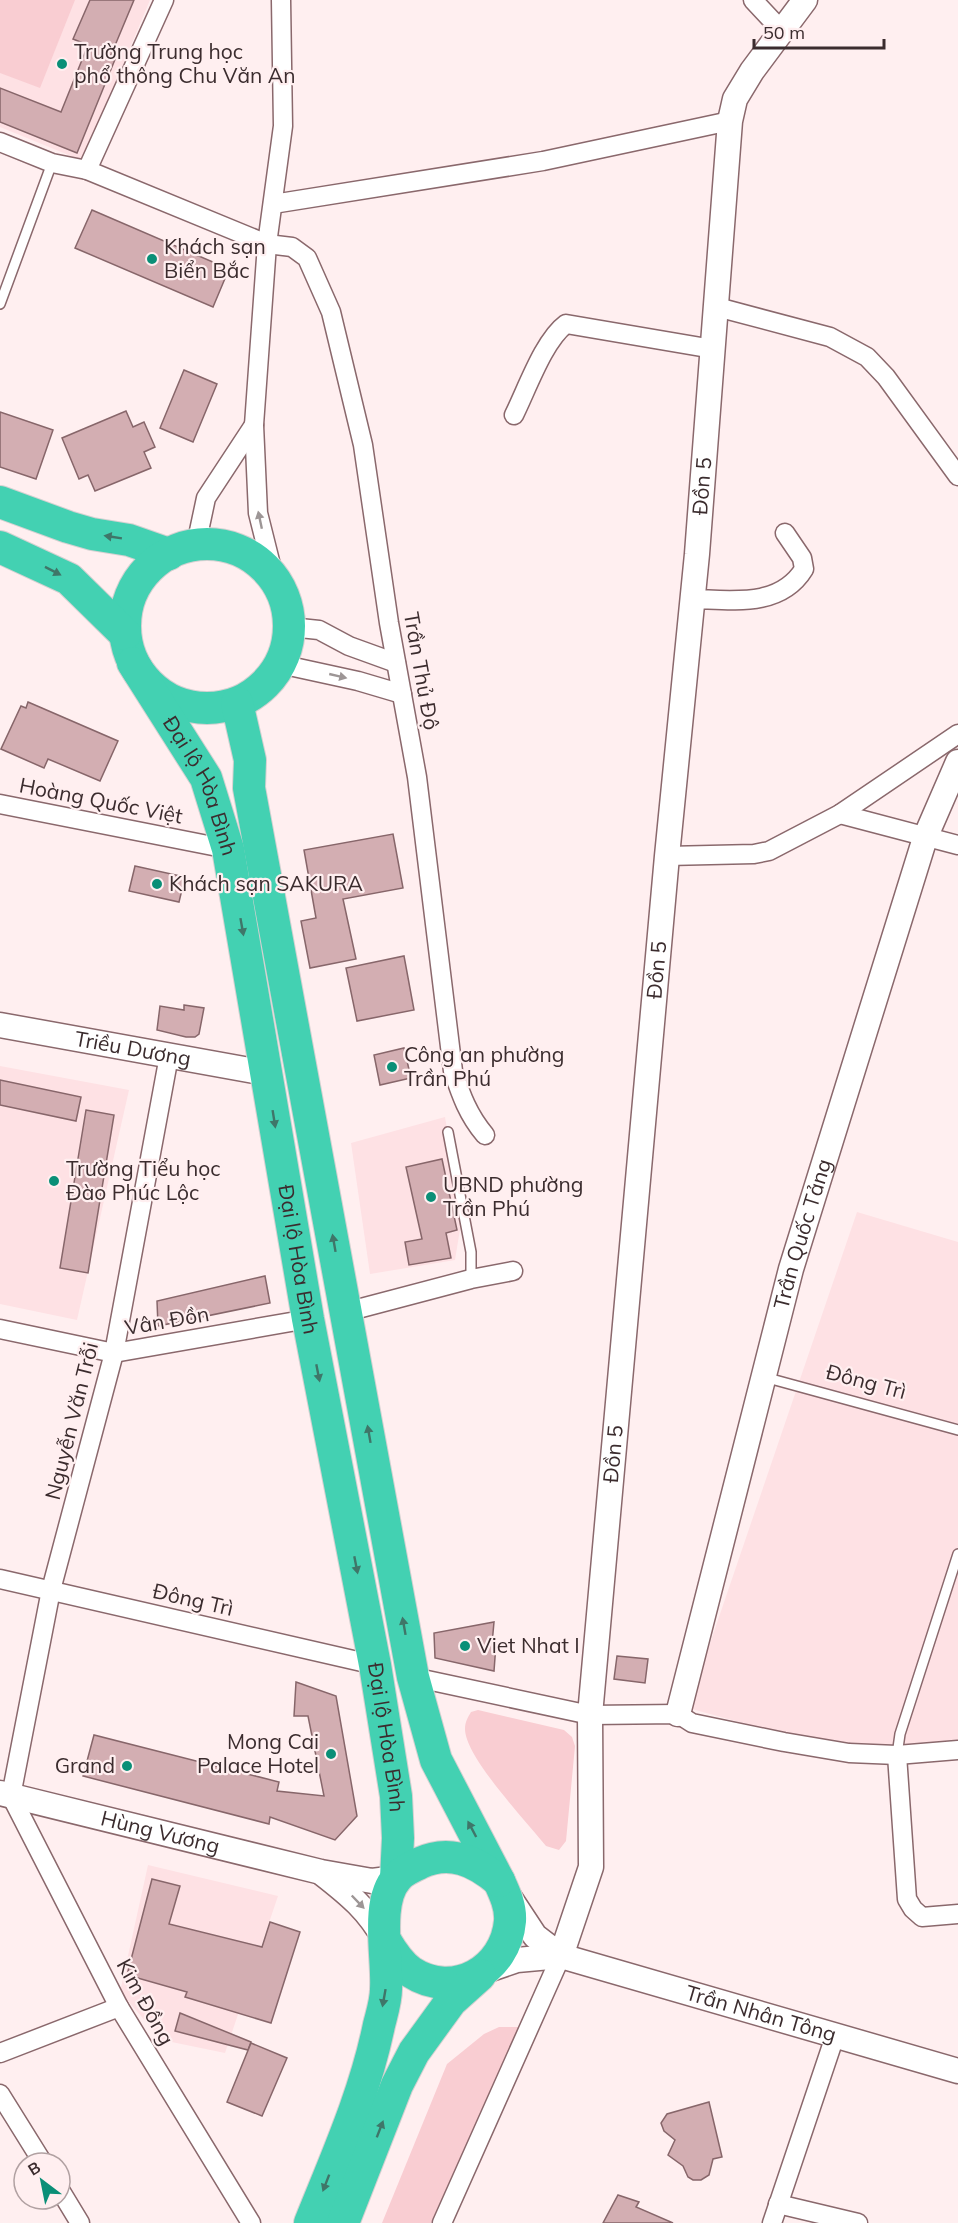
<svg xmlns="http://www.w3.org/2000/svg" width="958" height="2223" viewBox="0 0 958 2223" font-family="Mulish,sans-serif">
<rect width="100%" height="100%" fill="#ffeff0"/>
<g fill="#fee1e4">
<polygon points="0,0 150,0 84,158 76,158 0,127"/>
<polygon points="0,1066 129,1090 77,1320 0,1304"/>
<polygon points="445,1117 462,1217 455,1260 370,1274 351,1143"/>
<polygon points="857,1212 958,1242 958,1748 894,1753 809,1741 688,1708"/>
<polygon points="148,1865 278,1896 225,2053 162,2040 120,1992"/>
</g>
<g fill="#f9cdd2">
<polygon points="0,0 75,0 40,88 0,73"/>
<path d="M478 1710 564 1730 572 1737 575 1746 566 1841 559 1850 546 1846C527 1822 465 1757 465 1729 465 1722 468 1717 471 1712Z"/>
<polygon points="499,2027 519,2027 431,2223 382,2223 447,2064 484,2034"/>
</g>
<g fill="#d3aeb2" stroke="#87666a" stroke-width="1.5">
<polygon points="90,0 134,0 111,55 116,57 77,153 0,122 0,88 61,112 88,45 73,39"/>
<polygon points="92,210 229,269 213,307 75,248"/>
<polygon points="184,370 217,384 193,442 160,428"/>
<polygon points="126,411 133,427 144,422 155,447 144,452 151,468 95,491 88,475 79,479 62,438"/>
<polygon points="0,412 53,430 36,479 0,467"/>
<polygon points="28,702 118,741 100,781 48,759 44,768 1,749 21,706 26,708"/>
<polygon points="393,834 403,888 343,899 356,959 310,968 301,921 316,918 304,850"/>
<polygon points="135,866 185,877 179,902 129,891"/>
<polygon points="404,956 414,1010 357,1021 346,968"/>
<polygon points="184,1005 204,1008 199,1034 195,1037 186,1037 157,1030 160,1006 184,1010"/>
<polygon points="404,1048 411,1078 380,1085 374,1055"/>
<polygon points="0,1080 81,1097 76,1121 0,1105"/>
<polygon points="86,1110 114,1115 88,1273 60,1268"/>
<polygon points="442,1159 457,1230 446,1233 451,1258 409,1265 405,1242 422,1239 406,1167"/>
<polygon points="265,1276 270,1303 158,1326 157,1301"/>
<polygon points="494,1622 492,1644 496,1644 494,1671 435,1658 434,1633"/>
<polygon points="617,1656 648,1659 645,1683 614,1679"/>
<polygon points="296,1682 336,1696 357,1816 335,1840 270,1817 269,1824 83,1776 94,1735 279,1782 277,1791 324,1796 308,1716 294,1716"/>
<polygon points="152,1879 180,1886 169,1924 262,1947 270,1922 300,1932 271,2023 185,1997 187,1992 127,1975"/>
<polygon points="180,2013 251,2042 248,2050 175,2031"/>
<polygon points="251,2043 287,2058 262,2116 227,2102"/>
<polygon points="709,2102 722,2157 713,2159 709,2175 701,2180 693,2180 688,2177 683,2166 668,2155 675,2140 664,2131 661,2123 667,2114"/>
<polygon points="618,2195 639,2202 636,2207 673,2223 603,2223"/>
</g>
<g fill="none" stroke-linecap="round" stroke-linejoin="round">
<g stroke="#8a686c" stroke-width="12">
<g id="lane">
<polyline points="0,304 52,163"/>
<polyline points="448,1132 471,1252 471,1279"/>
<polyline points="764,1377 958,1430"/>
<polyline points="897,1755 900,1734 958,1554"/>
</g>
</g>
<g stroke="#8a686c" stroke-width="21">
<g id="street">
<polyline points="753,0 782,31"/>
<path d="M0 142 52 163 87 170 267 244 292 247 307 258 331 312 363 445 389 623 417 777 453 1071C461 1095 468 1115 485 1135"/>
<polyline points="87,170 164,0"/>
<polyline points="273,204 543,161 730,121"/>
<polyline points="717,307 830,337 867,357 886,377 958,476"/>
<path d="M514 415C527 389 544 340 566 324L713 349"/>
<polyline points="196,545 206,498 254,425"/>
<polyline points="274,577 258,513 254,425 267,244 283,126 281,0"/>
<path d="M693 599C732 600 780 608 804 569L802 558 785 533"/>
<polyline points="290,627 319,630 349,646 396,663"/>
<polyline points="280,664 358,681 402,694"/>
<polyline points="0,804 228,849"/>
<polyline points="840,814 958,845"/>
<polyline points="667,856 754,854 769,851 840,814 958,734"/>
<polyline points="346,1312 471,1279 513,1271"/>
<polyline points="0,1329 114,1353 308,1319"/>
<polyline points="0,1579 375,1665"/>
<polyline points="413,1677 590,1715 678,1714 692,1723 784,1742 849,1753 897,1755 958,1750"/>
<polyline points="897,1755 907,1899 913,1909 922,1917 958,1914"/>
<polyline points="11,1796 51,1590 114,1353 169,1056"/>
<polyline points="11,1796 119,2007 251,2223"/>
<polyline points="0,2053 119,2007"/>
<polyline points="0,2094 43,2163"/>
<polyline points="60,2190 80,2223"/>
<polyline points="778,2204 858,2223"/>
<polyline points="442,2223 561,1956"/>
<polyline points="772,2223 835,2036"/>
</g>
</g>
<g stroke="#8a686c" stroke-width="27">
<g id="secondary">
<path id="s1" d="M0 1025 266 1073"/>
<path id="s2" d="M678 1714 791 1269 925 838 958 762"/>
<path id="s3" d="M0 1793 321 1872 372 1881 396 1878"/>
<path d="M323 1874C350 1895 368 1910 385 1940"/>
<path id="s4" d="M508 1895 535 1936 561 1956 958 2071"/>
<path id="s5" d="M561 1956 591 1867 590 1715 667 856 697 554 730 121 735 99 752 71 805 0"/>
<polyline points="485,1971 517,1960 561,1956"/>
</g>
</g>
<g stroke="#d4d1d1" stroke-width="34">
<g id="highway">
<polyline points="0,502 68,527 92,534 129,540 169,554"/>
<circle cx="207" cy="626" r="82"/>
<polyline points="0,547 69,579 125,634"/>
<path id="s6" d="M133 663 206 778 228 849 308 1319 375 1665 396 1796 398 1838 396 1878"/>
<path d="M237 703 250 760 249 788 413 1677 436 1760 499 1881C505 1894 511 1907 510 1921 506 1970 454 2000 411 1972 400 1964 392 1952 385 1940"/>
<path d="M310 2223C336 2158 365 2094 379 2025 382 2013 386 2001 386 1989 388 1958 375 1902 397 1878 402 1871 413 1867 420 1863 450 1849 476 1861 499 1881"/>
<polyline points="343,2223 397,2085 414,2052 451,2001 480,1975"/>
</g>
</g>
<use href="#lane" stroke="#fff" stroke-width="9"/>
<use href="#street" stroke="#fff" stroke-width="18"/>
<use href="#secondary" stroke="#fff" stroke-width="24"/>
<use href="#highway" stroke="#43d1b2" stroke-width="32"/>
</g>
<defs><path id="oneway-solid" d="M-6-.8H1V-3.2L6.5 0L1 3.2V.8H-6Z" transform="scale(1.5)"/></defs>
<g fill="#9d9696">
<use href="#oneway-solid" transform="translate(260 520) rotate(-102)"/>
<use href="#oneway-solid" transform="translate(338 676) rotate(13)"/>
<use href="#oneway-solid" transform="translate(358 1902) rotate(46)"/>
</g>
<g fill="#3f7669">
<use href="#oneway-solid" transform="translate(113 537) rotate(-171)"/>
<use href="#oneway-solid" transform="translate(53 571) rotate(27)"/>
<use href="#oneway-solid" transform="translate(242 927) rotate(80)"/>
<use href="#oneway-solid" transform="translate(274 1119) rotate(81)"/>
<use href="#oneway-solid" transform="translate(334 1243) rotate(-100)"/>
<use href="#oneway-solid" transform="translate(318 1373) rotate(79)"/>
<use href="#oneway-solid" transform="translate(369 1434) rotate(-100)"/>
<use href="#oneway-solid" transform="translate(356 1565) rotate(79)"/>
<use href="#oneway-solid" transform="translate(404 1626) rotate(-100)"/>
<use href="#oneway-solid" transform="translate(472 1829) rotate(-118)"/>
<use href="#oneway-solid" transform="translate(384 1998) rotate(100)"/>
<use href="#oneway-solid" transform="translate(380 2129) rotate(-69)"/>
<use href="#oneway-solid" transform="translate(326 2183) rotate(111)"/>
</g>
<g fill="#0a8f77" stroke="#ffeff0" stroke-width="2">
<circle cx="62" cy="64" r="6"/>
<circle cx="152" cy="259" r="6"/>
<circle cx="157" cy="884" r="6"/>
<circle cx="392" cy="1067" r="6"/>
<circle cx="54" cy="1181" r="6"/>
<circle cx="431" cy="1197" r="6"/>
<circle cx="465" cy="1646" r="6"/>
<circle cx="331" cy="1754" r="6"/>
<circle cx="127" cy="1766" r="6"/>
</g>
<g text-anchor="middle" stroke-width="4.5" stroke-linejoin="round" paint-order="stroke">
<g font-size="21" fill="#3b2c2e" stroke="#ffeff0" text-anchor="start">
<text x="74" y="59">Trường Trung học<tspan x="74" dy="24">phổ thông Chu Văn An</tspan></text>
<text x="164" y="254">Khách sạn<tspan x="164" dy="24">Biển Bắc</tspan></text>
<text x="169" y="891">Khách sạn SAKURA</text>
<text x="404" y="1062">Công an phường<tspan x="404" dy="24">Trần Phú</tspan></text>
<text x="66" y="1176">Trường Tiểu học<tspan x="66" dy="24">Đào Phúc Lộc</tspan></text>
<text x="443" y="1192">UBND phường<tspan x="443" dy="24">Trần Phú</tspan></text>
<text x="477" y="1653">Viet Nhat I</text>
<text x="319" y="1749" text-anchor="end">Mong Cai<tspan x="319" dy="24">Palace Hotel</tspan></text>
<text x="115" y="1773" text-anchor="end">Grand</text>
</g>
<g font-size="21" fill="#3b2c2e" stroke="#ffeff0">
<text dy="7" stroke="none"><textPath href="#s5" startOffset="1480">Đồn 5</textPath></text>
<text transform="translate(421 671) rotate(80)" y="7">Trần Thủ Độ</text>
<text dy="7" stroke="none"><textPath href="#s6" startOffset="141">Đại lộ Hòa Bình</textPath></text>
<text transform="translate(101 801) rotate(11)" y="7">Hoàng Quốc Việt</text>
<text dy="7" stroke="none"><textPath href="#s5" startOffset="994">Đồn 5</textPath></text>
<text dy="7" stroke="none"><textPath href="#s1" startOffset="135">Triều Dương</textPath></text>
<text dy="7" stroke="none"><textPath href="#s2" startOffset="496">Trần Quốc Tảng</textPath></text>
<text dy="7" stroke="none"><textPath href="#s6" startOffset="627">Đại lộ Hòa Bình</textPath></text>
<text transform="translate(167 1321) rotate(-10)" y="7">Vân Đồn</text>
<text transform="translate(866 1382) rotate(15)" y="7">Đông Trì</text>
<text transform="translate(72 1421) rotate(-76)" y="7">Nguyễn Văn Trỗi</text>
<text dy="7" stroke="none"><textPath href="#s5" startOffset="508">Đồn 5</textPath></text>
<text transform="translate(193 1600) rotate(13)" y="7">Đông Trì</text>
<text dy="7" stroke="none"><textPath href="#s6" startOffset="1113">Đại lộ Hòa Bình</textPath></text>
<text dy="7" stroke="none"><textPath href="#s3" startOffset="165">Hùng Vương</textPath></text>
<text transform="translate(145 2002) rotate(61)" y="7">Kim Đồng</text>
<text dy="7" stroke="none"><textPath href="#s4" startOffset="290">Trần Nhân Tông</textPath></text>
</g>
</g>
<g transform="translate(42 2181) rotate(328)"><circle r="28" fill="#ffeff0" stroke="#b1a1a2" stroke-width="1.5"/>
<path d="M0-4.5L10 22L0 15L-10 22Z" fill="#0a8f77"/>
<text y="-9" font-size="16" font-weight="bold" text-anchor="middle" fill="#3b2c2e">B</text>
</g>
<path d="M754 39v9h130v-9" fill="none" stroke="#3b2c2e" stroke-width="3"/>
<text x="763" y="39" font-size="18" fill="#3b2c2e" stroke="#ffeff0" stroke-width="4.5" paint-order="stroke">50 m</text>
</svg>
